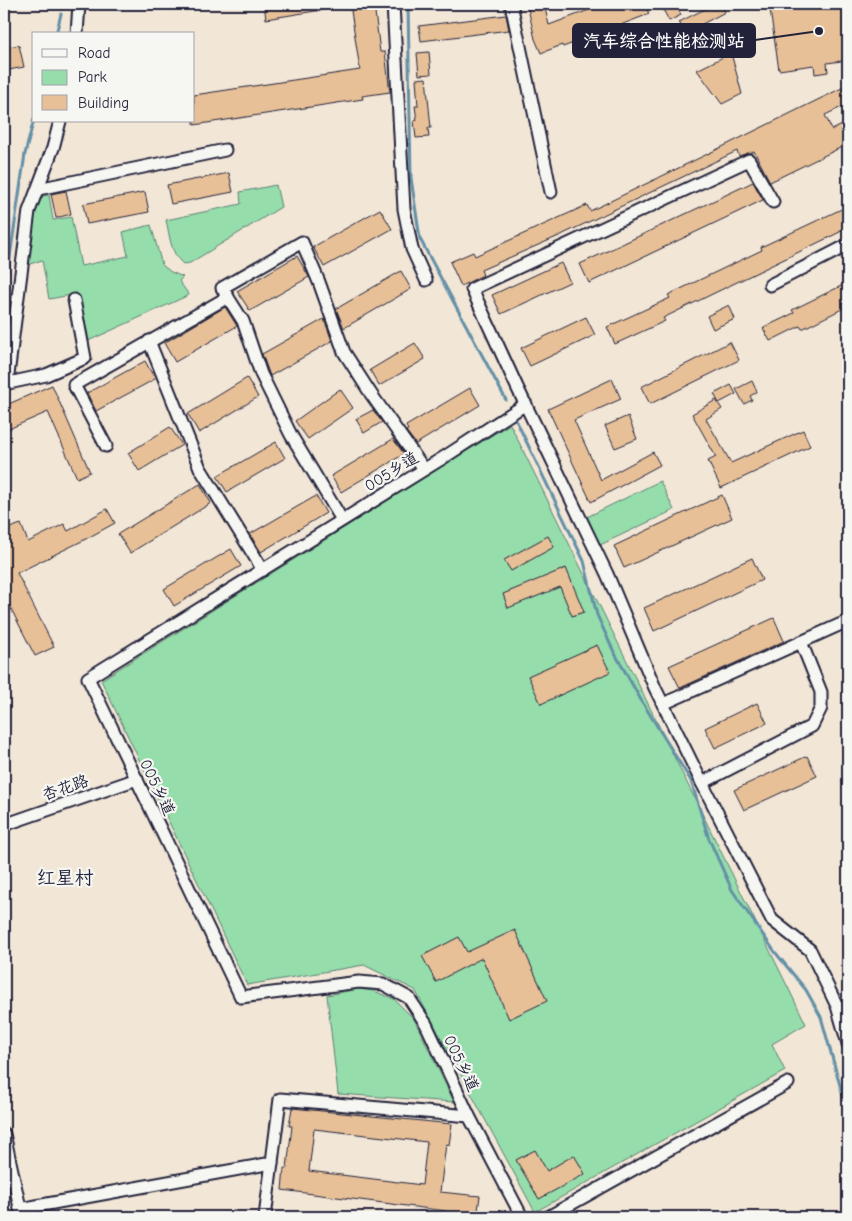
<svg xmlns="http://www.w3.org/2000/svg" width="852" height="1221" viewBox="0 0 852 1221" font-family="'Comic Neue','LXGW WenKai TC',sans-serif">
<rect width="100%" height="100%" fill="#f2e6d7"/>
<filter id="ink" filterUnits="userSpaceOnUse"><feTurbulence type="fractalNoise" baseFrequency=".02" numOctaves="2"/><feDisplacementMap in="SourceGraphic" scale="10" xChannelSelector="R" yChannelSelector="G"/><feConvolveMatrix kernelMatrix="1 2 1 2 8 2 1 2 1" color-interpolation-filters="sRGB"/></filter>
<g filter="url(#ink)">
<g fill="#95ddab" stroke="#5c8073">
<path d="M276 185 281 207 190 263 183 264C170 253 170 236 166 220L241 204 240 192Z"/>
<polygon points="49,195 53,220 71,217 81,266 128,256 123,232 151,225 162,265 171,272 183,277 179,281 189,295 86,342 77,294 49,299 42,260 27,265 34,211 43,196"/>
<polygon points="510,424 806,1024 772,1044 785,1071 535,1212 415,990 364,965 247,985 101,680"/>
<polygon points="660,481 674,510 600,545 587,517"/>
<polygon points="358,989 374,991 394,999 414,1019 454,1102 338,1094 327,995"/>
</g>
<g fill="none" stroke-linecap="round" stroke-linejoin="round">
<g stroke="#6390a7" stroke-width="3">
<polyline points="408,4 411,178 420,239 506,400"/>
<polyline points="56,34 61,14"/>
<polyline points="4,298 25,154 34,119"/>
<polyline points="514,416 584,561 597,615 613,650 641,700 691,781 709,839 732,890 775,952 806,990 821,1017 848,1114"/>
</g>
</g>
<g fill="#e7c097" stroke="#22223b" fill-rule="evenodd">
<polygon points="264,4 334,4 334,8 266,19"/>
<polygon points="350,4 374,4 380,52 385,52 390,92 362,96 363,99 194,125 194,95 360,70"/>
<polygon points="527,4 544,4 549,25 605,4 645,4 649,14 563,47 562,45 541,53 535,39"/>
<polygon points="669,4 676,4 681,15 669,21 662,7"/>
<polygon points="715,4 721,4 725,12 685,33 679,22"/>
<polygon points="772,4 848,4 848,60 827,63 828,72 815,74 814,65 779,70 770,10 773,9"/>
<polygon points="506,15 509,30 421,41 419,26"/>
<polygon points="19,45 24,67 4,71 4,48"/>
<polygon points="429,52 431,74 419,75 417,53"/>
<polygon points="731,53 742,94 722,104 697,70"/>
<polygon points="426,78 431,128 428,128 429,137 416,138 414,121 417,120 415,106 418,106 416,79"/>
<polygon points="848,85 848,104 825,115 832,130 848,122 848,144 770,182 754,151 739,156 737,151 559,236 481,270 483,275 461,286 450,262 473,252 475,256 587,205 590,211 726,145"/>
<polygon points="229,173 233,192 171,204 167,185"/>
<polygon points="753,182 763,200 589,283 580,264"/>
<polygon points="66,191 71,214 56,218 51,194"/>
<polygon points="145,192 149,212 87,224 83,204"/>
<polygon points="848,206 848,226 839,231 840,232 663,318 665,321 615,344 607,327 670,298 668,295 762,250 761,247"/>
<polygon points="380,209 392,229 324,267 313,247"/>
<polygon points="297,256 309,277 250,311 237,291"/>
<polygon points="561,263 570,282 501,314 492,295"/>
<polygon points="401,271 411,289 344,328 336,309"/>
<polygon points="845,284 848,290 848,306 802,329 800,326 770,341 763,328 794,313 792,310"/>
<polygon points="729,305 735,319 713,329 707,316"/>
<polygon points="225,307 237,326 175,362 164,343"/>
<polygon points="586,317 595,335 530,366 521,348"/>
<polygon points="324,319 332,341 270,376 262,354"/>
<polygon points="730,342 739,360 650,404 641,387"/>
<polygon points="415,343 425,359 379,386 370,370"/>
<polygon points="145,361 155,379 96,411 87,393"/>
<polygon points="247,378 258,397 199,433 188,414"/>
<polygon points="612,379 621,399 574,420 601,480 653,452 660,465 591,502 548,409"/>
<polygon points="752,381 757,392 750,396 752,400 744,404 736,389"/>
<polygon points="52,385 90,472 77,478 48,412 4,431 4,406"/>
<polygon points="731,385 736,394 719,403 714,394"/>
<polygon points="470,388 480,405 416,444 406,431 408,430 406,426"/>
<polygon points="340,389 353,408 308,439 295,421"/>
<polygon points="716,400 722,409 706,419 731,463 803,430 810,446 721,488 708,461 716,457 692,414"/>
<polygon points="373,410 382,422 364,433 356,419"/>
<polygon points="628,416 637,439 615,448 605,426"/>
<polygon points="170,427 182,445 139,471 128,453"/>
<polygon points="393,439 404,454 341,492 331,476"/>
<polygon points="276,442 285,458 227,492 217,476"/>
<polygon points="200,484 211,503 130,553 118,534"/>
<polygon points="722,495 732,518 624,568 614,546"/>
<polygon points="316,496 326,513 261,552 250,534"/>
<polygon points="107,509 115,523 82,541 17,573 54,647 35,656 4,595 4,530 21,524 28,542 64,524 68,531"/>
<polygon points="548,536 554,547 511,571 504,560"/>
<polygon points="231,549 241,566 174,606 164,589"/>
<polygon points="752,558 762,580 654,631 644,608"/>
<polygon points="566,568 584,612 572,616 560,587 508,608 503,594"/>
<polygon points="774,618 784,641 680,688 669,666"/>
<polygon points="597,645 610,672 541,704 528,676"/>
<polygon points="757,703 767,723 715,748 705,728"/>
<polygon points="807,756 817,776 744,810 734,790"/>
<polygon points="515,930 547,1001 509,1019 482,958 436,982 422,956 459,937 467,952"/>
<path d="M292 1108 452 1124 449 1145 446 1144 440 1192 480 1196 477 1217 446 1214V1211L282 1190 284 1168H287L292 1126H289ZM314 1129 427 1142 422 1185 309 1171Z"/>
<polygon points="535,1150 547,1171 574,1155 585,1174 539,1199 516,1160"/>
</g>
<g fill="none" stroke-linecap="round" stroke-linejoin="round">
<g stroke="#22223b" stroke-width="15">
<g id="minor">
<polyline points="393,4 404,209 412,249 426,280"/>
<polyline points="511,4 551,192"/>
<polyline points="77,34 79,4"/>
<polyline points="38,189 225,150"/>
<polyline points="773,202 749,160 472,289 517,387 607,574 655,688 702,783 772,920 810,950 837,1006 848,1044"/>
<polyline points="770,285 848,245"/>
<polyline points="149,341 200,468 263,570"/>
<polyline points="4,380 8,375 29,211 53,148 60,121"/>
<polyline points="4,384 46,375 85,358 74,300"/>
<polyline points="106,446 74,385 228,297"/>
<polyline points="342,520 291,435 261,374 243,321 222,288 302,242 319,282 344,352 371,394 424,469"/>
<polyline points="663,704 848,621"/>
<polyline points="702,783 812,726 821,708 821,692 801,642"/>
<polyline points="4,825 137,779"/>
<polyline points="4,1134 22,1217"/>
<polyline points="20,1209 272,1163"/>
<polyline points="265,1217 280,1099 469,1116"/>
<polyline points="522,1217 469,1116 426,1024 409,998 383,984 359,982 241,997 88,678 446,456 526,404"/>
<polyline points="548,1217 788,1083"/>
</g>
</g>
<use href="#minor" stroke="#f6f6f2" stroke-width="11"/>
</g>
</g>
<g text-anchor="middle" stroke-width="4.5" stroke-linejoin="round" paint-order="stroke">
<g font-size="16" fill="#22223b" stroke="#f6f6f2">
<text transform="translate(391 471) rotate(-32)" y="6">005乡道</text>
<text transform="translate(65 787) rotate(-19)" y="6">杏花路</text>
<text transform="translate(158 787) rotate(64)" y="6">005乡道</text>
<text transform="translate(462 1063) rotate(64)" y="6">005乡道</text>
</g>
<g font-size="19" fill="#22223b" stroke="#f6f6f2">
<text x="65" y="884">红星村</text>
</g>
</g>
<path fill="none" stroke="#22223b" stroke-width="2" d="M819 31L755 40"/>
<circle fill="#22223b" stroke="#f6f6f2" stroke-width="2" cx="819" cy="31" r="5"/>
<rect fill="#22223b" stroke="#22223b" stroke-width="2" x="573" y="24" width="182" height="33" rx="5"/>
<g font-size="18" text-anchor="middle" font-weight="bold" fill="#fff">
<text x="664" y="47">汽车综合性能检测站</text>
</g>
<rect width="852" height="1221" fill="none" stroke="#f6f6f2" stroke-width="20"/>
<rect x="10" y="10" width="832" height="1201" fill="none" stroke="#22223b" stroke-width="2" filter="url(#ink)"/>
<rect x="32" y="32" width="162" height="90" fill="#f6f6f2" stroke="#a1a1a9"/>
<rect x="42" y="49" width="25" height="8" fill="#f6f6f2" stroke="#a1a1a9"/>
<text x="78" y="58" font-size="15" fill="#22223b">Road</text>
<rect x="42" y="70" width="25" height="15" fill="#95ddab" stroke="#a1a1a9"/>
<text x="78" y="82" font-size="15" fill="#22223b">Park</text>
<rect x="42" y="95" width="25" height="15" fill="#e7c097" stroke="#a1a1a9"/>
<text x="78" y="108" font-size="15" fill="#22223b">Building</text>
</svg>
